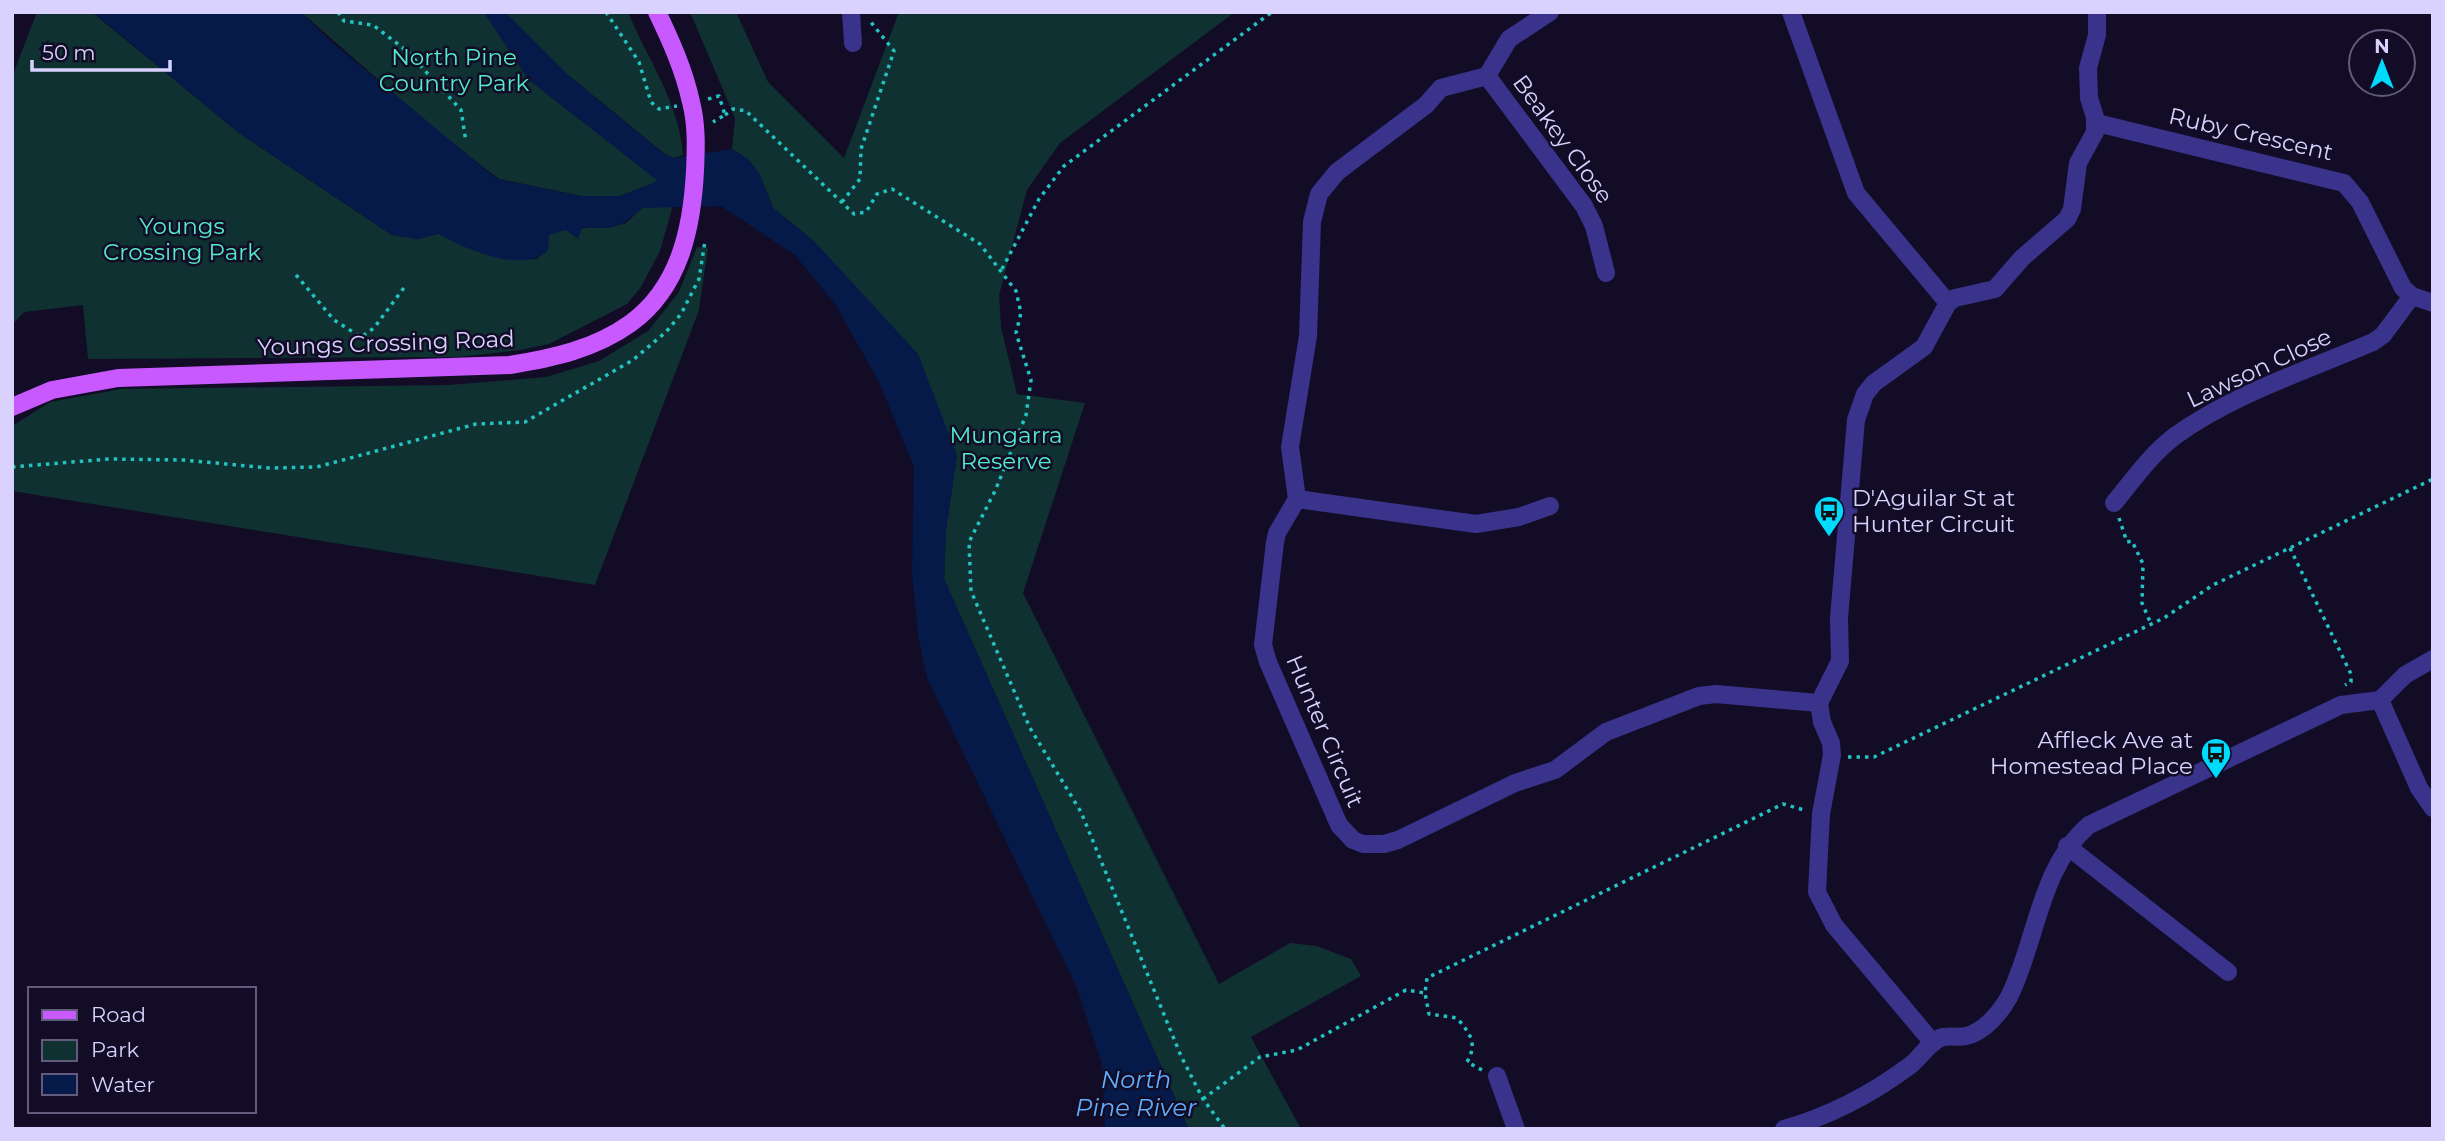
<svg xmlns="http://www.w3.org/2000/svg" width="2445" height="1141" viewBox="0 0 2445 1141" font-family="Montserrat,sans-serif">
<rect width="100%" height="100%" fill="#120c27"/>
<g fill="#0f3131">
<path d="M37 12H92L239 133 392 235 419 239 439 233C470 252 501 261 538 259L549 235 554 231 625 224 642 208 673 205 660 251 641 287 627 304 549 344 520 350 458 357 88 359 83 305 24 312 12 325V77Z"/>
<polygon points="301,12 484,12 528,79 659,181 620,196 581,196 499,179 439,133"/>
<path d="M505 12H628C648 60 679 102 683 155L674 158 665 154 568 75Z"/>
<polygon points="690,12 736,12 768,82 844,158 899,12 1235,12 1060,143 1027,190 999,295 1001,327 1017,394 1085,403 1023,593 1219,984 1290,943 1317,946 1351,959 1361,976 1251,1037 1301,1129 1189,1129 944,579 946,530 957,455 814,241 773,208 760,175 748,159 732,149 735,118"/>
<polygon points="697,247 708,248 699,310 595,585 12,491 12,426 50,402 121,389 449,385 546,377 599,361 648,331 679,292"/>
</g>
<path fill="#051a48" d="M93 12H301L328 39 497 179 581 196H620L658 181 528 79 484 12H505L568 75 664 154 674 158 732 149 748 159 760 175 773 208 814 241 918 354 957 455 946 530 944 579 1189 1129H1105L1102 1065 1077 988 927 678 918 635 912 574 914 467 879 382 835 304 795 255 721 206 642 208C618 230 613 229 582 227L578 239 566 230 549 235 548 251C521 274 465 249 439 234L419 239 392 235 239 133Z"/>
<g fill="none" stroke-linecap="round" stroke-linejoin="round">
<g stroke="#22c3c0" stroke-width="3.5" stroke-dasharray="3.5 5" stroke-linecap="butt">
<polyline points="338,12 344,21 373,25 407,51 461,110 466,142"/>
<polyline points="606,12 639,62 651,102 659,109 677,106"/>
<polyline points="708,99 719,96 725,115 713,122"/>
<polyline points="725,115 733,109 746,111 854,214 866,212 877,194 892,189 980,244 1016,291 1021,313 1016,333 1031,380 1026,415 995,491 969,542 971,591 1030,728 1081,812 1181,1056 1203,1099 1225,1129"/>
<polyline points="842,202 860,179 861,149 894,51 870,21"/>
<polyline points="1002,269 1039,199 1064,166 1272,12"/>
<polyline points="296,275 334,320 361,337 374,328 406,285"/>
<polyline points="12,467 109,459 183,460 269,468 317,467 476,424 525,422 633,360 666,332 681,314 699,279 705,241"/>
<polyline points="2119,518 2127,542 2132,541 2143,564 2142,603 2151,624"/>
<polyline points="2290,548 2351,674 2351,682 2345,685"/>
<polyline points="1848,757 1874,757 2164,618 2213,585 2433,479"/>
<path d="M1482 1070 1467 1062C1478 1044 1470 1033 1457 1018L1429 1014 1425 993 1427 978 1783 804 1804 810"/>
<polyline points="1203,1099 1260,1057 1297,1050 1406,990 1425,993"/>
</g>
<g stroke="#39338b" stroke-width="18">
<polyline points="851,12 853,43"/>
<polyline points="1550,12 1509,39 1487,76 1441,88 1426,105 1337,172 1319,194 1312,222 1308,336 1290,447 1297,499 1277,533 1275,542 1263,645 1268,662 1339,825 1353,840 1363,844 1384,844 1398,840 1515,783 1555,770 1606,732 1699,696 1716,694 1819,703"/>
<polyline points="1791,12 1856,193 1948,303"/>
<polyline points="1487,76 1584,206 1594,226 1606,273"/>
<polyline points="2097,123 2344,183 2360,202 2403,288 2412,296 2433,303"/>
<polyline points="1297,499 1476,524 1519,517 1550,506"/>
<path d="M2114 503C2133 480 2151 454 2175 436 2233 394 2308 370 2373 342L2383 335 2412 296"/>
<polyline points="2380,700 2419,788 2433,808"/>
<polyline points="2067,846 2228,972"/>
<polyline points="1933,1043 1834,925 1817,892 1821,814 1832,755 1831,743 1822,722 1819,703 1840,661 1839,618 1856,420 1865,394 1874,383 1924,347 1948,303 1955,298 1995,289 2022,258 2067,219 2072,209 2078,163 2095,132 2095,117 2089,98 2088,68 2097,35 2097,12"/>
<polyline points="1497,1076 1516,1129"/>
<path d="M1784 1129C1830 1116 1870 1095 1908 1067 1920 1059 1927 1044 1940 1038 1948 1035 1958 1038 1966 1036 1984 1032 2000 1013 2009 997 2037 941 2039 868 2089 825L2341 705 2380 700 2405 675 2433 659"/>
</g>
<path stroke="#c859ff" stroke-width="18" d="M12 407 52 390 118 378 510 365C553 358 595 349 631 323 680 287 692 228 695 171 696 148 697 125 691 102 684 70 671 41 657 12"/>
</g>
<defs>
<g id="bus-pin" transform="scale(1.575)"><path d="M0 17L-7.5 6A9.5 9.5 0 1 1 7.5 6Z" fill="#00dafd" stroke="#120c27"/><path d="M-5-6H5V4H4V6H2V4H-2V6H-4V4H-5ZM-3.5-4V0h7V-4ZM-3.5 1.2v1.5H-2V1.2ZM2 1.2v1.5H3.5V1.2Z" fill="#111"/></g>
</defs>
<g fill-rule="evenodd">
<use href="#bus-pin" x="1829" y="511"/>
<use href="#bus-pin" x="2216" y="753"/>
</g>
<g text-anchor="middle" stroke-width="5" stroke-linejoin="round" paint-order="stroke">
<g font-size="23" fill="#52eccb" stroke="#120c27">
<text x="454" y="65">North Pine<tspan x="454" dy="26">Country Park</tspan></text>
<text x="182" y="234">Youngs<tspan x="182" dy="26">Crossing Park</tspan></text>
<text x="1006" y="443">Mungarra<tspan x="1006" dy="26">Reserve</tspan></text>
</g>
<g font-size="23" fill="#d9d2ff" stroke="#120c27">
<text transform="translate(2251 134) rotate(13)" y="8">Ruby Crescent</text>
<text transform="translate(1563 139) rotate(54)" y="8">Beakey Close</text>
<text transform="translate(386 343) rotate(-2)" y="8">Youngs Crossing Road</text>
<text transform="translate(2259 368) rotate(-25)" y="8">Lawson Close</text>
<text transform="translate(1325 731) rotate(67)" y="8">Hunter Circuit</text>
</g>
<g font-size="23" fill="#d9d2ff" stroke="#120c27" text-anchor="start">
<text x="1852" y="506">D'Aguilar St at<tspan x="1852" dy="26">Hunter Circuit</tspan></text>
<text x="2193" y="748" text-anchor="end">Affleck Ave at<tspan x="2193" dy="26">Homestead Place</tspan></text>
</g>
<g font-size="24" font-style="italic" fill="#60afff" stroke="#120c27">
<text x="1136" y="1088">North<tspan x="1136" dy="28">Pine River</tspan></text>
</g>
</g>
<rect width="2445" height="1141" fill="none" stroke="#d9d2ff" stroke-width="28"/>
<rect x="28" y="987" width="228" height="126" fill="#120c27" stroke="#625b7d" stroke-width="2"/>
<rect x="42" y="1010" width="35" height="10" fill="#c859ff" stroke="#625b7d" stroke-width="2"/>
<text x="91" y="1022" font-size="21" fill="#d9d2ff">Road</text>
<rect x="42" y="1040" width="35" height="21" fill="#0f3131" stroke="#625b7d" stroke-width="2"/>
<text x="91" y="1057" font-size="21" fill="#d9d2ff">Park</text>
<rect x="42" y="1074" width="35" height="21" fill="#051a48" stroke="#625b7d" stroke-width="2"/>
<text x="91" y="1092" font-size="21" fill="#d9d2ff">Water</text>
<g transform="translate(2382 63)"><circle r="33" fill="#120c27" stroke="#625b7d" stroke-width="2"/>
<path d="M0-5L12 26L0 18L-12 26Z" fill="#00dafd"/>
<text y="-10" font-size="19" font-weight="bold" text-anchor="middle" fill="#d9d2ff">N</text>
</g>
<path d="M32 60v10h138v-10" fill="none" stroke="#d9d2ff" stroke-width="3.5"/>
<text x="42" y="60" font-size="21" fill="#d9d2ff" stroke="#120c27" stroke-width="5" paint-order="stroke">50 m</text>
</svg>
